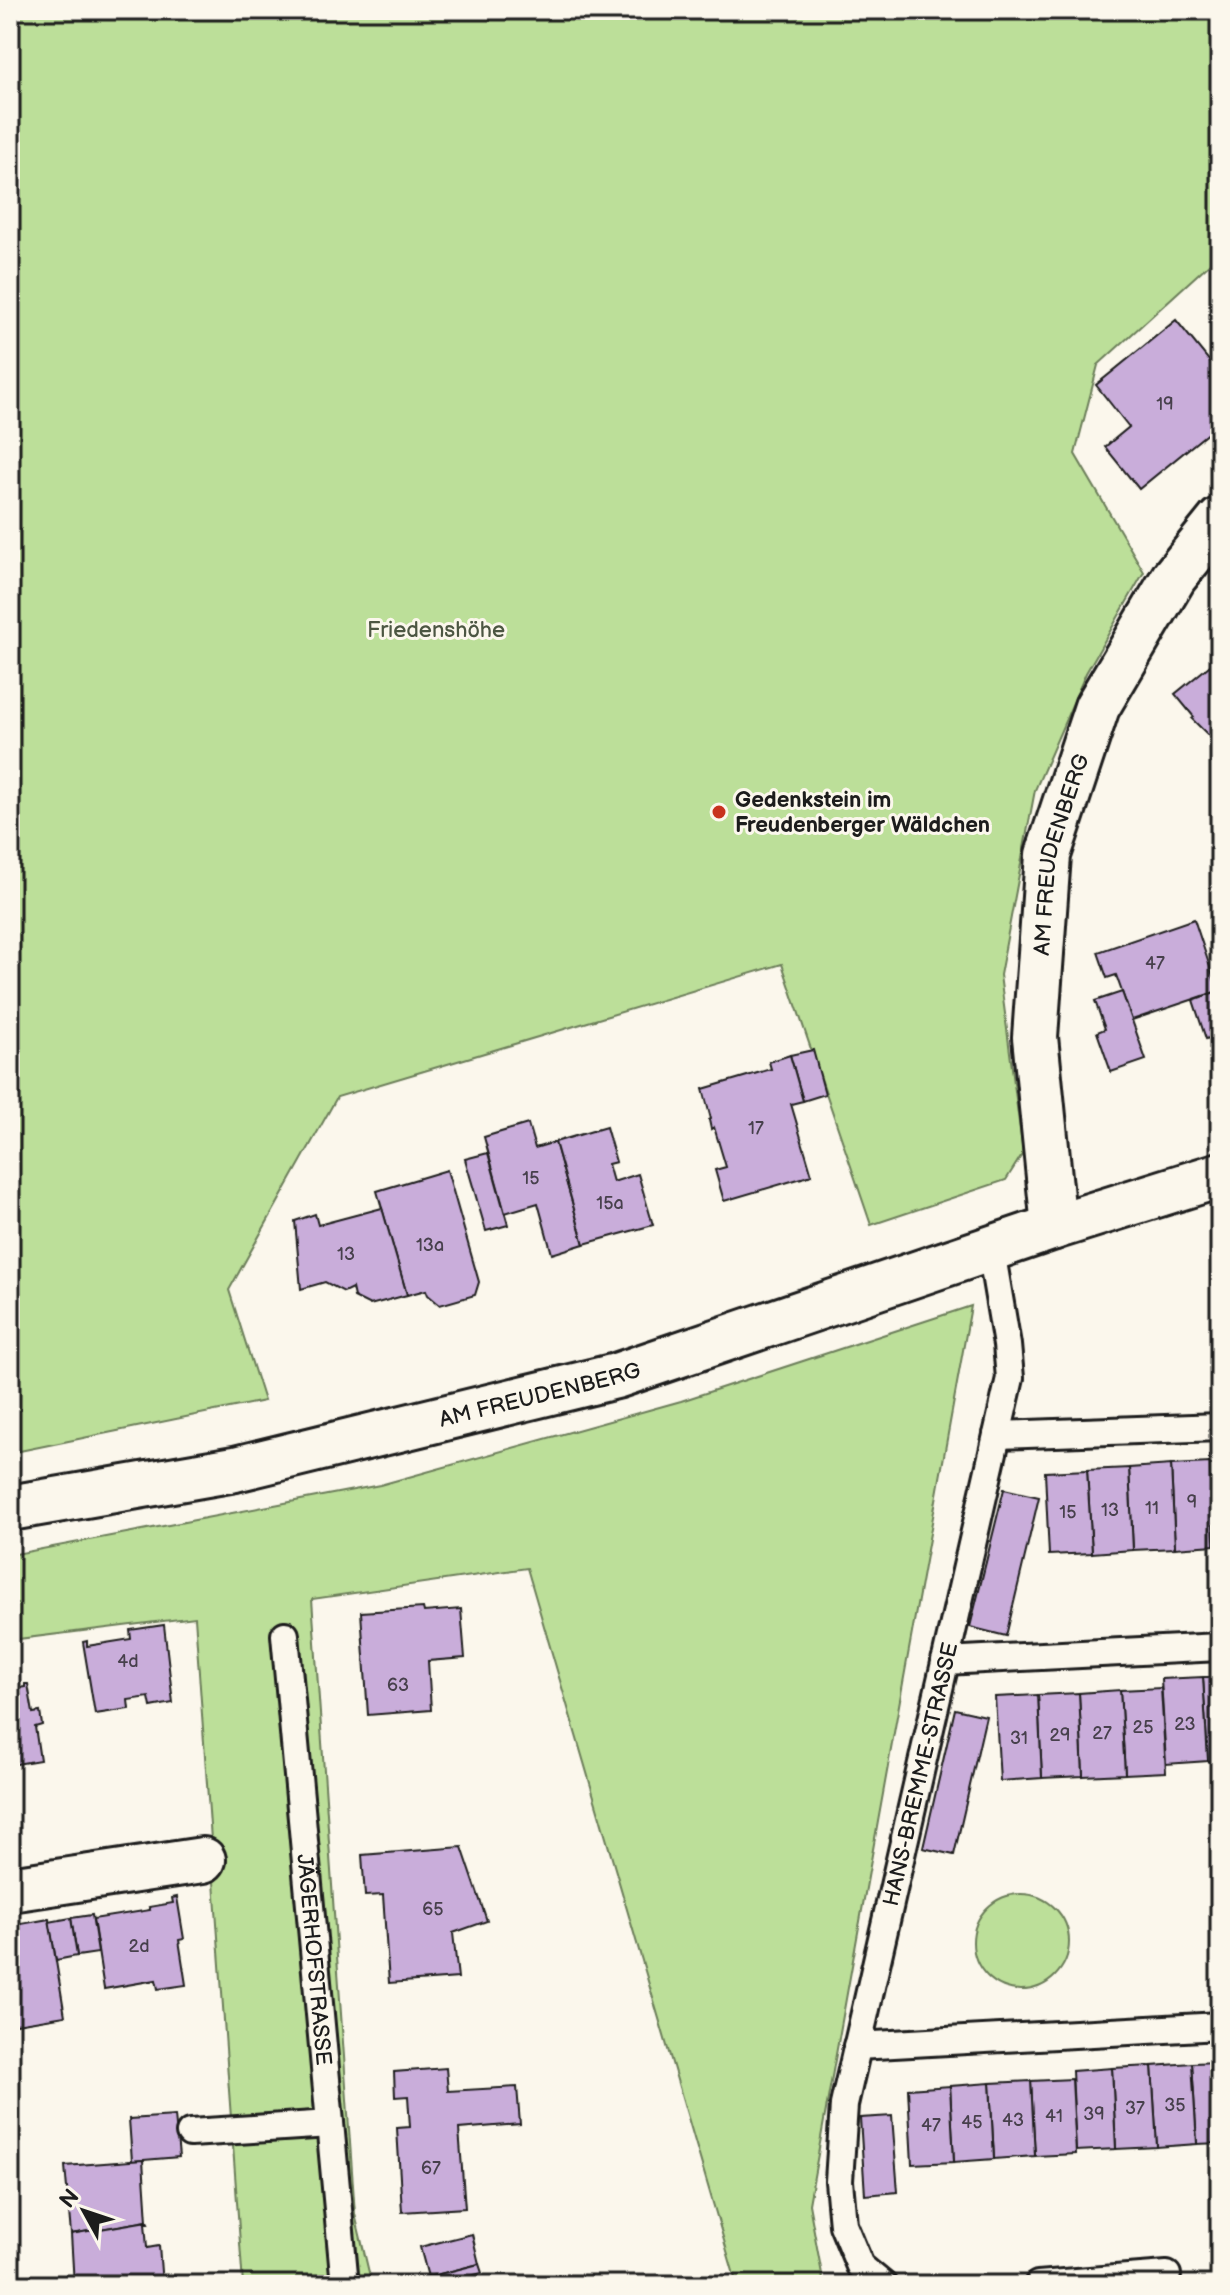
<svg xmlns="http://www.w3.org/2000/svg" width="1230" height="2295" viewBox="0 0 1230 2295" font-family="'Balsamiq Sans',sans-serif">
<rect width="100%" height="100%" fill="#fbf7ec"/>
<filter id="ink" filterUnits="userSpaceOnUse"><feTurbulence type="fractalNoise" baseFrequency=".0125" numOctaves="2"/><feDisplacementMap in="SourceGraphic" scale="16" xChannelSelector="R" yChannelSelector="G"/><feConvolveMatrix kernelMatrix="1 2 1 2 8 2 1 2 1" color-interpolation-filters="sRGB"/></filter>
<g filter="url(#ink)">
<g fill="#bcdf99" stroke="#6c7e5a" stroke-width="2">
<polygon points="10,10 1220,10 1220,254 1098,365 1075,454 1144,572 1086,673 1035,790 1000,975 1023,1153 1006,1180 871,1225 782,964 337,1097 229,1290 264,1401 10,1453"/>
<polygon points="971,1306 809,2204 824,2285 737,2285 527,1568 312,1599 355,2214 372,2285 243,2285 195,1617 10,1640 10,1555 380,1485 681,1401"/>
<circle cx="1021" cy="1942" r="48"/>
</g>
<g fill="#c9adda" stroke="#1c1c1c" stroke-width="2">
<polygon points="1176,320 1220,374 1220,423 1139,489 1105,447 1129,427 1096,385"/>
<polygon points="1220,657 1220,732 1212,739 1192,719 1194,717 1175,694"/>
<polygon points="1194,919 1218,991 1132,1020 1116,975 1107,978 1098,952"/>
<polygon points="1220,986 1220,1035 1206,1039 1193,1000 1218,991 1216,987"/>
<polygon points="1122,992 1146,1060 1111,1072 1097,1032 1105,1029 1095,1001"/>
<polygon points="813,1050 825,1094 803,1101 790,1055"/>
<polygon points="790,1055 803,1101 791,1104 812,1175 724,1201 715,1170 726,1167 714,1127 711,1129 709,1120 711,1119 703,1089 771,1069 769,1062"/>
<polygon points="528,1124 535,1148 555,1142 584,1244 552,1254 538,1203 505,1213 484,1137"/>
<polygon points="606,1127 616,1162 608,1164 613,1182 638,1174 653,1225 584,1244 555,1142"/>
<polygon points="488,1153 508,1225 486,1231 465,1159"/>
<polygon points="447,1170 479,1282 475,1295 440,1305 428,1295 426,1290 407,1295 377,1191"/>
<polygon points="382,1208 407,1295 370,1305 354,1297 352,1288 344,1292 325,1282 301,1289 295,1221 315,1214 318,1225"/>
<polygon points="1220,1455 1220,1539 1214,1539 1209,1456"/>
<polygon points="1210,1463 1214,1545 1175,1548 1171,1465"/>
<polygon points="1171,1465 1175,1548 1133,1550 1129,1468"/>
<polygon points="1129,1468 1133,1550 1092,1553 1087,1470"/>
<polygon points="1087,1470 1092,1553 1049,1555 1045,1472"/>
<polygon points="1004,1489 1039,1497 1006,1636 970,1627"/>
<polygon points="423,1608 424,1612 461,1609 465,1658 428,1661 431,1710 368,1715 361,1612"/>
<polygon points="164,1625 173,1703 151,1707 149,1697 128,1700 129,1709 95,1714 83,1642 87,1641 87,1646 131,1639 130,1630"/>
<polygon points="1203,1677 1220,1677 1220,1760 1208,1761"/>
<polygon points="1203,1677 1208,1761 1166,1764 1161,1679"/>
<polygon points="25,1684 28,1684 33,1713 40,1712 42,1725 35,1727 40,1760 10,1765 10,1689 25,1687"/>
<polygon points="1161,1688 1166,1772 1125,1774 1120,1690"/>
<polygon points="1120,1690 1125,1774 1083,1776 1079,1693"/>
<polygon points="1079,1693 1083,1776 1042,1778 1038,1695"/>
<polygon points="1038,1695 1042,1778 1000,1781 995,1697"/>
<polygon points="955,1709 986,1716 954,1855 923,1848"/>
<polygon points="462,1847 487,1921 453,1933 458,1978 389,1983 383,1895 365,1896 362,1855"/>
<polygon points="177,1897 184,1939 179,1940 186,1985 158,1989 156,1980 104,1989 93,1919 150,1910 149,1907 173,1903 172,1898"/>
<polygon points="92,1915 98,1953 77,1956 71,1918"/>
<polygon points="71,1918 77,1956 56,1960 49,1922"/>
<polygon points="49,1919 65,2016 10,2025 10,1926"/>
<polygon points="1220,2062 1220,2143 1197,2144 1192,2063"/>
<polygon points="1192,2063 1197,2144 1157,2147 1152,2066"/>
<polygon points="1152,2066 1157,2147 1116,2149 1112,2068"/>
<polygon points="446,2068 448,2091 517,2087 520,2124 459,2129 465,2208 402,2212 397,2128 410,2127 408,2096 395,2097 394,2072"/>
<polygon points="1112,2068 1116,2149 1076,2151 1072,2071"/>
<polygon points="1072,2079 1076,2154 1035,2156 1031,2081"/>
<polygon points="1031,2081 1035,2156 994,2159 990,2083"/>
<polygon points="990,2083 994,2159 954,2162 950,2086"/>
<polygon points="950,2086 954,2162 912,2164 908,2089"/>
<polygon points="175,2116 179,2157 132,2161 129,2119"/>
<polygon points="892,2116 898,2192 865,2195 860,2118"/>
<polygon points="143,2160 147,2221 71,2234 65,2166"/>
<polygon points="147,2221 148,2223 145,2223 147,2248 159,2246 162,2285 74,2285 71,2234"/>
<polygon points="472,2234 479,2264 428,2277 420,2247"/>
<polygon points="479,2264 482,2273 470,2276 472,2285 430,2285 428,2277"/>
</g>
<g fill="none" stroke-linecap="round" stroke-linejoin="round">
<g stroke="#1c1c1c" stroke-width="32">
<g id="lane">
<polyline points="997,1435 1220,1427"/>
<path id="s1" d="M285 1635 345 2285"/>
<polyline points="945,1661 1220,1647"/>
<polyline points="857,2046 1220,2026"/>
<polyline points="190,2133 330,2124"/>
<path id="s2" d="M883 2285 860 2266 843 2225 839 2181 844 2105 1010 1378 1007 1345 991 1250"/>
<polyline points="1038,2285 1167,2275"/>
</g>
</g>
<g stroke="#1c1c1c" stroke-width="50">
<g id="street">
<path id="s3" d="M1054 1227 1035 1037 1048 855 1097 707 1174 577 1220 520"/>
<polyline points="10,1889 203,1860"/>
</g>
</g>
<g stroke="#1c1c1c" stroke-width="50">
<g id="secondary">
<path id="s4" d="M10 1508 235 1469 616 1376 1054 1227 1220 1175"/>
</g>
</g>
<use href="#lane" stroke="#fbf7ec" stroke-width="26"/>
<use href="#street" stroke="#fbf7ec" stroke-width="44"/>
<use href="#secondary" stroke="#fbf7ec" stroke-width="44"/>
</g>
</g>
<circle fill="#c8321e" stroke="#fbf7ec" stroke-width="3" cx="719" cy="812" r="8"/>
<g text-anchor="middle" stroke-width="6" stroke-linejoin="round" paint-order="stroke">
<g font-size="18" fill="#47404c">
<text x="1165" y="410">19</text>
<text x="1155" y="969">47</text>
<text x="756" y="1134">17</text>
<text x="531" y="1184">15</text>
<text x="610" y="1209">15a</text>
<text x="430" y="1251">13a</text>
<text x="346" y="1260">13</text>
<text x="1192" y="1508">9</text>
<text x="1152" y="1514">11</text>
<text x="1110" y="1516">13</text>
<text x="1068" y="1518">15</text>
<text x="128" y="1667">4d</text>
<text x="398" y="1691">63</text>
<text x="1185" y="1730">23</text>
<text x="1143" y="1733">25</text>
<text x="1102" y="1739">27</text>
<text x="1060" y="1741">29</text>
<text x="1019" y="1744">31</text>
<text x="433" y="1915">65</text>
<text x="139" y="1952">2d</text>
<text x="1175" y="2111">35</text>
<text x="1135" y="2114">37</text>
<text x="1094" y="2120">39</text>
<text x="1054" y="2122">41</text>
<text x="1013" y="2126">43</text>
<text x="972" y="2128">45</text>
<text x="931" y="2131">47</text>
<text x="431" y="2174">67</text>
</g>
<g font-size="22" fill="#4c5642" stroke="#fbf7ec">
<text x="436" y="637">Friedenshöhe</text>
</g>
<g font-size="22" font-weight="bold" fill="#1c1c1c" stroke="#fbf7ec" text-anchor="start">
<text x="735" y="807">Gedenkstein im<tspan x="735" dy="25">Freudenberger Wäldchen</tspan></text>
</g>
<g font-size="22" fill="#1c1c1c" stroke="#fbf7ec">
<text dy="8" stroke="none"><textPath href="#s3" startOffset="376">AM FREUDENBERG</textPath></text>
<text dy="8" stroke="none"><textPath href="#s4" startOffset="542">AM FREUDENBERG</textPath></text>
<text dy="8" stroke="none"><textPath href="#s2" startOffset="534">HANS-BREMME-STRASSE</textPath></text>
<text dy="8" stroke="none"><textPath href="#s1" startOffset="326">JÄGERHOFSTRASSE</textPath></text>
</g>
</g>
<rect width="1230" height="2295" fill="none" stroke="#fbf7ec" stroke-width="40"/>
<rect x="20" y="20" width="1190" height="2255" fill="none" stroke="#1c1c1c" stroke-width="3" filter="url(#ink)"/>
<g transform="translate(84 2211) rotate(310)" stroke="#fbf7ec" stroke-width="6" paint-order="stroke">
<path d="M0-6L14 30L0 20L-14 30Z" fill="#1c1c1c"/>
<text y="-12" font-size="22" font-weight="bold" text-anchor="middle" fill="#1c1c1c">N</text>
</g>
</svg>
